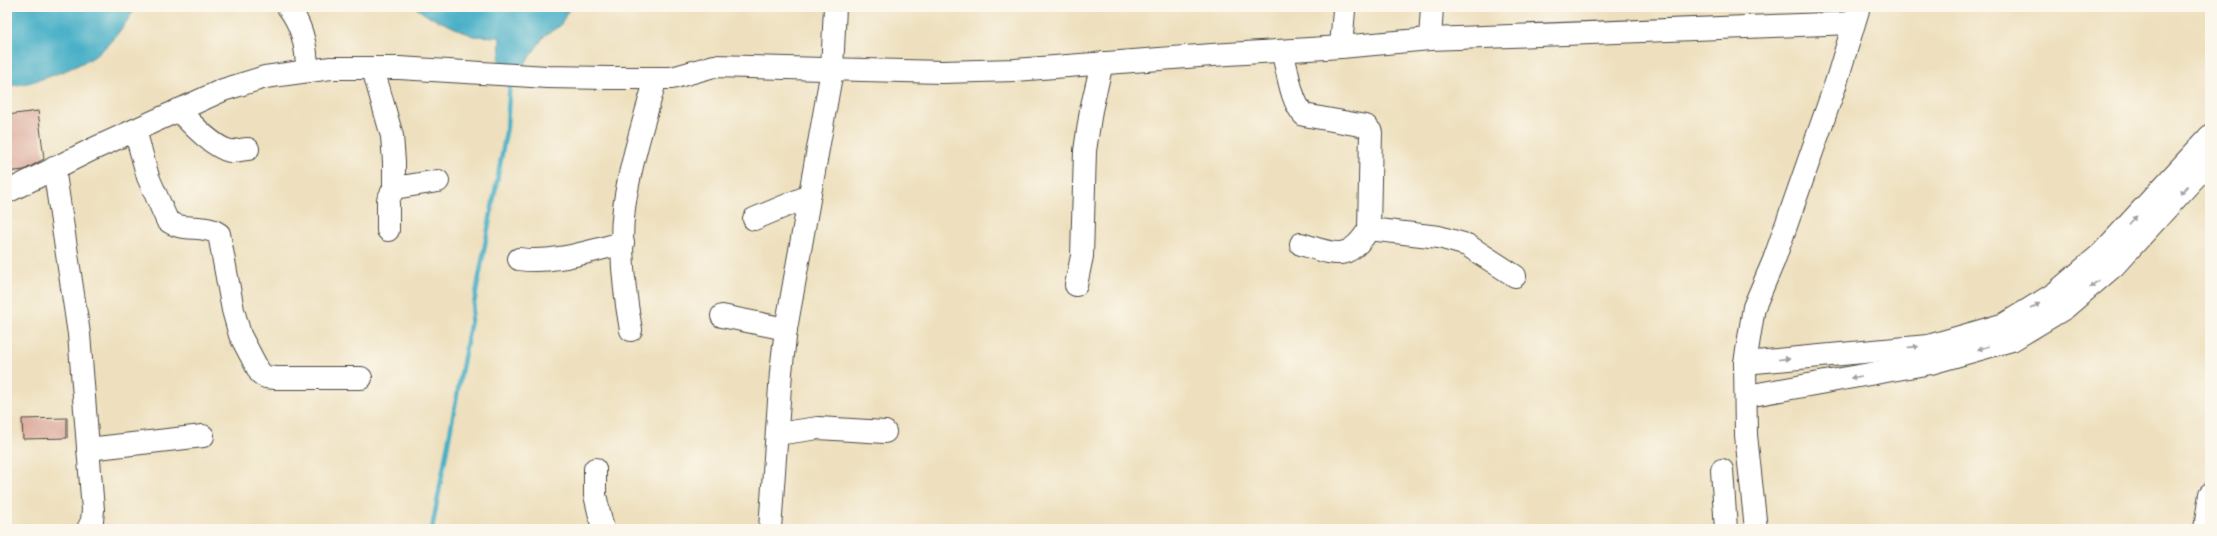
<svg xmlns="http://www.w3.org/2000/svg" width="2217" height="536" viewBox="0 0 2217 536" font-family="'Shantell Sans',sans-serif">
<rect width="100%" height="100%" fill="#fbf7ec"/>
<filter id="ink" filterUnits="userSpaceOnUse"><feTurbulence type="fractalNoise" baseFrequency=".025" numOctaves="2"/><feDisplacementMap in="SourceGraphic" scale="8" xChannelSelector="R" yChannelSelector="G"/><feConvolveMatrix kernelMatrix="1 2 1 2 8 2 1 2 1" color-interpolation-filters="sRGB"/></filter>
<filter id="wash" filterUnits="userSpaceOnUse"><feTurbulence type="fractalNoise" baseFrequency=".012" numOctaves="4" result="noise"/><feDisplacementMap in="SourceGraphic" scale="16" xChannelSelector="R" yChannelSelector="G"/><feGaussianBlur stdDeviation="0.9" result="paint"/><feColorMatrix in="noise" values="0 0 0 0 0 0 0 0 0 0 0 0 0 0 0 0 0 1.4 0 .05"/><feComposite in="paint" operator="in"/></filter>
<g filter="url(#wash)">
<rect width="100%" height="100%" fill="#eee0be"/>
<g fill="#48b0c7" stroke="#3a6e79">
<path d="M23 7H136C127 23 108 48 92 58 70 70 32 85 7 86V8Z"/>
<polygon points="415,7 570,7 560,26 545,35 524,65 499,67 500,37 473,36 426,15"/>
</g>
<g fill="none" stroke-linecap="round" stroke-linejoin="round">
<polyline stroke="#48b0c7" stroke-width="4.5" points="432,529 507,127 510,81"/>
</g>
<g id="blocks">
<g fill="#dcaa9b">
<polygon points="38,111 44,159 24,170 7,172 7,115"/>
<polygon points="67,418 67,438 23,439 22,419"/>
</g>
</g>
</g>
<g filter="url(#ink)">
<use href="#blocks" fill-opacity="0" stroke="#484641" stroke-width="1"/>
<g fill="none" stroke-linecap="round" stroke-linejoin="round">
<g stroke="#484641" stroke-width="24">
<g id="minor">
<path d="M288 7C303 26 307 48 307 71"/>
<polyline points="1430,39 1432,7"/>
<polyline points="1341,47 1344,10"/>
<path d="M1282 51C1288 70 1290 100 1304 115L1360 125 1366 126 1371 132 1369 229 1439 237 1467 245 1515 276"/>
<polyline points="373,69 392,136 394,162 394,188 388,200 388,230"/>
<path d="M178 110C190 122 212 147 230 151 236 152 242 149 248 149"/>
<path d="M135 130 148 177 167 220C182 233 203 223 219 234L233 310 240 335 260 373 266 377 276 378H361"/>
<polyline points="54,168 79,334 93,510 92,521 88,529"/>
<polyline points="394,188 438,181"/>
<polyline points="7,192 91,150 223,90 265,77 331,68 399,68 547,77 609,78 672,78 714,66 942,72 1015,70 1212,55 1341,47 1430,39 1853,23"/>
<polyline points="754,219 809,196"/>
<path d="M1301 244C1334 254 1348 263 1369 229"/>
<path d="M519 259C553 264 590 251 623 243"/>
<polyline points="1076,285 1082,256 1085,151 1091,110 1102,63"/>
<polyline points="722,316 786,329"/>
<path d="M631 330C624 291 619 248 624 208 630 164 644 121 656 78"/>
<polyline points="1745,363 1928,346 2005,324 2054,294 2102,253 2210,136"/>
<polyline points="1747,396 1931,363 2012,340 2065,308 2114,266 2210,161"/>
<polyline points="777,434 818,428 885,432"/>
<polyline points="88,449 203,436"/>
<polyline points="595,469 595,495 603,529"/>
<polyline points="1722,470 1726,529"/>
<polyline points="770,529 781,372 786,329 832,70 835,7"/>
<polyline points="1756,529 1746,435 1745,363 1754,307 1774,260 1835,86 1859,7"/>
<polyline points="2205,529 2210,494"/>
</g>
</g>
<use href="#minor" stroke="#fff" stroke-width="22"/>
</g>
<defs><path id="oneway-solid" d="M-6-.8H1V-3.2L6.5 0L1 3.2V.8H-6Z"/></defs>
<g fill="#a0a0a0">
<use href="#oneway-solid" transform="translate(2184 190) rotate(132)"/>
<use href="#oneway-solid" transform="translate(2133 220) rotate(-47)"/>
<use href="#oneway-solid" transform="translate(2094 284) rotate(139)"/>
<use href="#oneway-solid" transform="translate(2035 306) rotate(-31)"/>
<use href="#oneway-solid" transform="translate(1913 347) rotate(-5)"/>
<use href="#oneway-solid" transform="translate(1983 348) rotate(164)"/>
<use href="#oneway-solid" transform="translate(1784 359) rotate(-5)"/>
<use href="#oneway-solid" transform="translate(1856 377) rotate(170)"/>
</g>
</g>
<rect width="2217" height="536" fill="none" stroke="#fbf7ec" stroke-width="24"/>
</svg>
